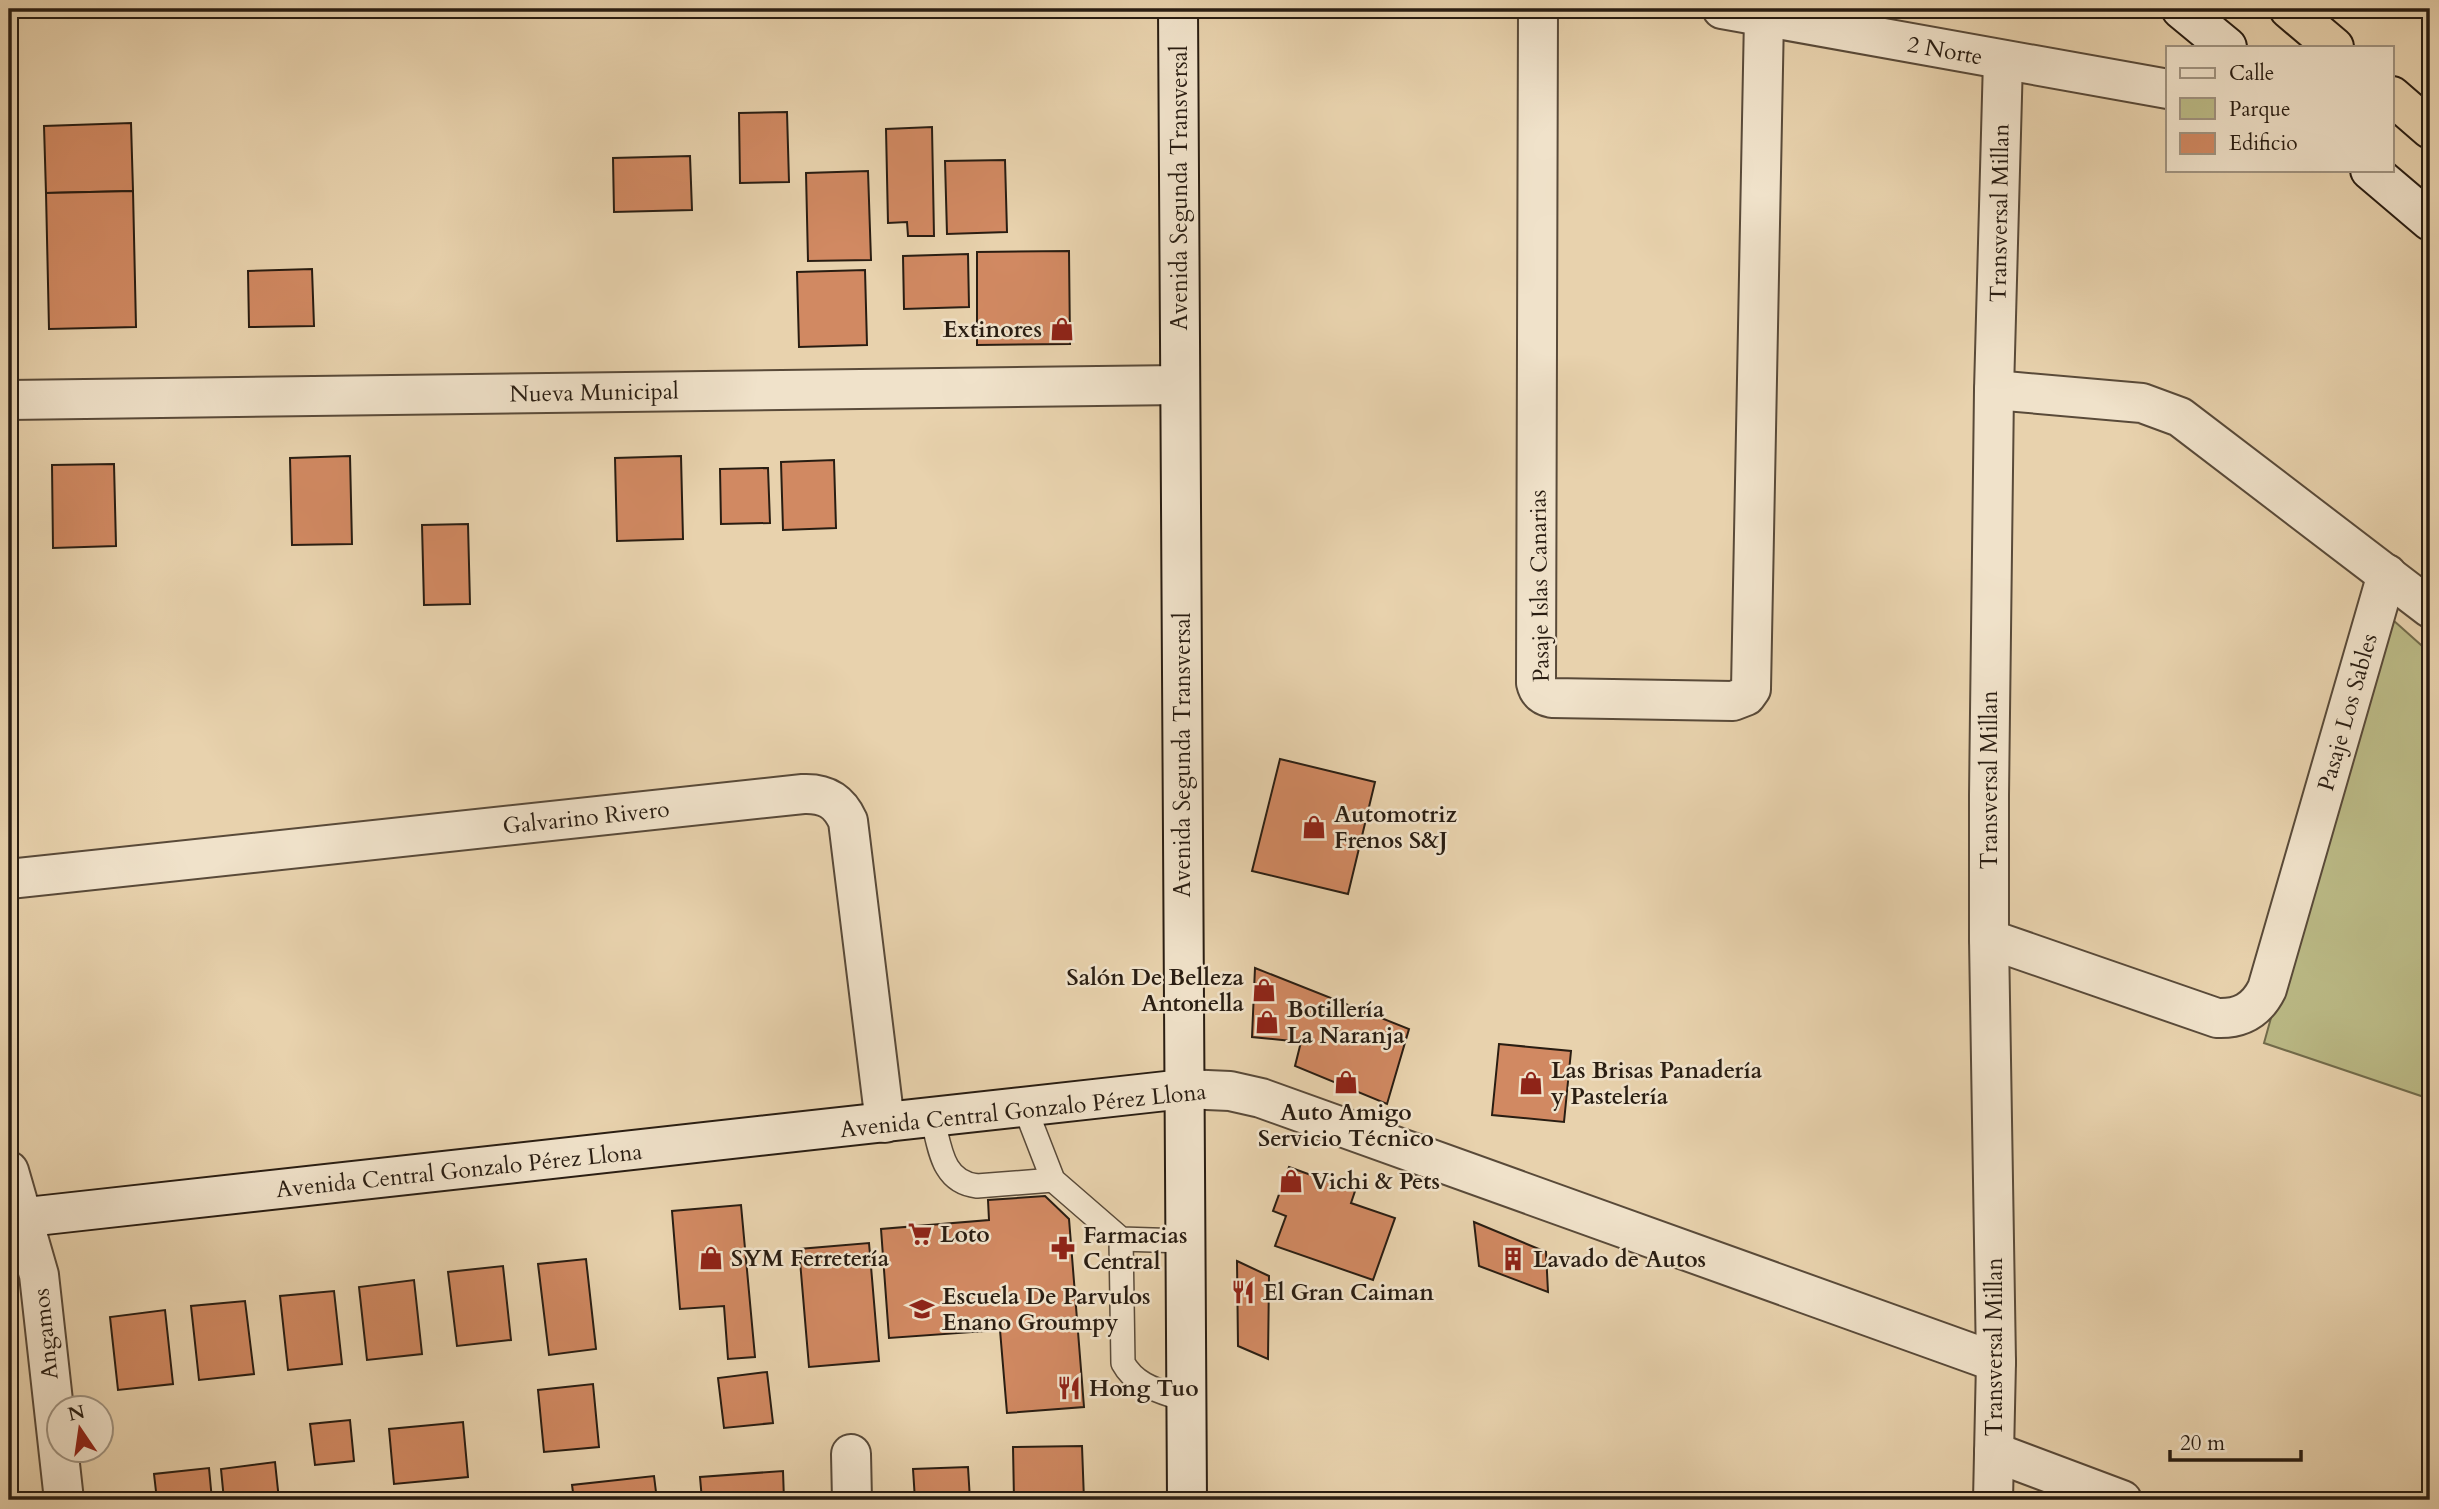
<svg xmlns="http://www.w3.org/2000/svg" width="2439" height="1509" viewBox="0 0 2439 1509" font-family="Cardo,serif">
<rect width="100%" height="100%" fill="#e8d2ad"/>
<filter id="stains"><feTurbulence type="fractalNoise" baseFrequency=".00286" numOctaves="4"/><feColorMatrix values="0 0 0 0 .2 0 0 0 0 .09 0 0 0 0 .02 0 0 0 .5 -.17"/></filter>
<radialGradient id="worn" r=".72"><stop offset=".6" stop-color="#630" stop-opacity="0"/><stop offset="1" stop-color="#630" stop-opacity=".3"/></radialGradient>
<polygon fill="#bbba86" stroke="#726c4c" stroke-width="2" points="2384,612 2430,653 2430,1099 2264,1043"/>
<g fill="#d18962" stroke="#291d12" stroke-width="2">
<polygon points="787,112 789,182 740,183 739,113"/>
<polygon points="131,123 133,191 46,193 44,126"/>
<polygon points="932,127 934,236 908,236 907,222 888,223 886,129"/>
<polygon points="690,156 692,210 614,212 613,158"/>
<polygon points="1005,160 1007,232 947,234 945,161"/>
<polygon points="868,171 871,260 808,261 806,173"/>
<polygon points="133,191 136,327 49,329 46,193"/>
<polygon points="1069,251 1070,344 977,345 977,252"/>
<polygon points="968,254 969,307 904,309 903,256"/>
<polygon points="312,269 314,326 249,327 248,271"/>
<polygon points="865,270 867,345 799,347 797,272"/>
<polygon points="350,456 352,544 292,545 290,458"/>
<polygon points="681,456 683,539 617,541 615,458"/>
<polygon points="834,460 836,528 783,530 781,462"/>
<polygon points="114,464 116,546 53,548 52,465"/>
<polygon points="768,468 770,523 721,524 720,469"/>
<polygon points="468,524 470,604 424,605 422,525"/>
<polygon points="1280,759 1375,782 1348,894 1252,871"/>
<polygon points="1255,968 1409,1029 1387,1104 1295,1066 1301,1042 1252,1037"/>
<polygon points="1499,1044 1571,1051 1564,1122 1492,1115"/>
<polygon points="1289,1167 1355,1191 1351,1203 1395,1218 1373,1280 1275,1246 1286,1216 1273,1211"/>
<polygon points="1045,1196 1069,1219 1084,1407 1007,1413 1000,1330 889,1338 881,1229 989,1220 988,1200"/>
<polygon points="741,1205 755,1357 728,1359 724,1306 680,1309 672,1211"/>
<polygon points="1474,1222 1546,1252 1548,1292 1479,1266"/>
<polygon points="869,1243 879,1361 809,1367 799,1249"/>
<polygon points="586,1259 596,1349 549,1355 538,1264"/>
<polygon points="1237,1261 1269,1276 1268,1359 1238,1346"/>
<polygon points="503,1266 511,1340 457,1346 448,1272"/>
<polygon points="414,1280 422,1354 367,1360 359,1287"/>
<polygon points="334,1291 342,1364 288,1370 280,1296"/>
<polygon points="245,1301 254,1374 199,1380 191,1306"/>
<polygon points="165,1310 173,1384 118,1390 110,1317"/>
<polygon points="767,1372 773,1423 724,1428 718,1378"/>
<polygon points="593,1384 599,1447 544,1452 538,1390"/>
<polygon points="350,1420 354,1461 315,1465 310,1424"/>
<polygon points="463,1422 468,1477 394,1484 389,1429"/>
<polygon points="1082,1446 1084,1500 1014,1500 1013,1447"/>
<polygon points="275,1462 279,1500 224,1500 221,1469"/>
<polygon points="968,1467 970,1500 915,1500 913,1469"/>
<polygon points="209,1468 212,1500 157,1500 154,1474"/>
<polygon points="783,1471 784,1500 702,1500 700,1477"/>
<polygon points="654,1476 657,1500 574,1500 572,1485"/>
</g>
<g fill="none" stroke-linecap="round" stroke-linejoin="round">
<g stroke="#594a39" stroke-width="26">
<g id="lane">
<polyline points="1025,1108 1053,1180 1121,1239 1184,1241"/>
<path d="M932 1117C940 1146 941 1182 977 1186L1053 1180"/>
<path d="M1121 1239 1123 1363C1136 1387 1161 1391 1185 1400"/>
</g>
</g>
<g stroke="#594a39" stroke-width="42">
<g id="street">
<path d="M1538 9 1536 683C1538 692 1543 696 1552 698L1733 701 1746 696 1751 689 1764 17"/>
<polyline points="1722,9 2168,89"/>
<polyline points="1994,390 2142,403 2180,417 2430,608"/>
<polyline points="9,400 1180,385"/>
<path d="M9 879 803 794C826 793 839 801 848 821L885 1123"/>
<path d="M1989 939 2217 1018C2240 1019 2256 1011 2267 989L2387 574"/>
<polyline points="1184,1089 1230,1091 1261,1098 1996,1362"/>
<polyline points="9,1171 39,1275 64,1500"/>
<polyline points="1994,1452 2122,1500"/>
<polyline points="851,1454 852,1500"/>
<polyline points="1993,1500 1996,1362 1989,939 1989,795 1994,390 2003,60"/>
</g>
</g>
<g stroke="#291d12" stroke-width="42">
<g id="secondary">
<polyline points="1178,9 1187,1500"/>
<polyline points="2181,9 2227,47"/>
<polyline points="2370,170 2430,221"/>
<polyline points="9,1219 1184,1089"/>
</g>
</g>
<g stroke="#291d12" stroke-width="42">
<g id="highway">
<polyline points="2289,9 2334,47"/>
<polyline points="2392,96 2430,129"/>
</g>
</g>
<use href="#lane" stroke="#f0e2ca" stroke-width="23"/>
<use href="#street" stroke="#f0e2ca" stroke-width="38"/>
<use href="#secondary" stroke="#f0e2ca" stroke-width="38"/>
<use href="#highway" stroke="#e8d2ad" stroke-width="38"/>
</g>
<defs>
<g id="shop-bare" transform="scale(1.89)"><path d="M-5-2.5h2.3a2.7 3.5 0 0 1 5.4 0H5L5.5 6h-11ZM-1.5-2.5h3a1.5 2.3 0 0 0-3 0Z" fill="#8f2418" stroke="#f0e2ca" stroke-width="2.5" paint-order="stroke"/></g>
<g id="supermarket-bare" transform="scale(1.89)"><path d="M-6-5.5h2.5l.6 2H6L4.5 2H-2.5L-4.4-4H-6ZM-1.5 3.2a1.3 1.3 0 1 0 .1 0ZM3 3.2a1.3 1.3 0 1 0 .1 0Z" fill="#8f2418" stroke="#f0e2ca" stroke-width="2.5" paint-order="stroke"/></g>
<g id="pharmacy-bare" transform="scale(1.89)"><path d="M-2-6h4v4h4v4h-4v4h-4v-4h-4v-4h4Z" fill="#8f2418" stroke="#f0e2ca" stroke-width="2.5" paint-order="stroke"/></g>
<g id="building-bare" transform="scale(1.89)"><path d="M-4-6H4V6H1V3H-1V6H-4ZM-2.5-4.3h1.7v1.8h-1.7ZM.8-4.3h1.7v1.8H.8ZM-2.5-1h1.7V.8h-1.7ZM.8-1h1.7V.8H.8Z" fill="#8f2418" stroke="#f0e2ca" stroke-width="2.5" paint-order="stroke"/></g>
<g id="restaurant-bare" transform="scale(1.89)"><path d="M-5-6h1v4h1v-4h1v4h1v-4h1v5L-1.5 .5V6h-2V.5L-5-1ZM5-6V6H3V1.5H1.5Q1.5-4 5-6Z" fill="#8f2418" stroke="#f0e2ca" stroke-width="2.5" paint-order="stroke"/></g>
<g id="school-bare" transform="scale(1.89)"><path d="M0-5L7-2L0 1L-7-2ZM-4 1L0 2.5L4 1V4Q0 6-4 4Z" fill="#8f2418" stroke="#f0e2ca" stroke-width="2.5" paint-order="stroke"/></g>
</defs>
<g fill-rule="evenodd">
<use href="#shop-bare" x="1062" y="329"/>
<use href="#shop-bare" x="1314" y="827"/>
<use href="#shop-bare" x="1264" y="990"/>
<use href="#shop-bare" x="1267" y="1022"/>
<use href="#shop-bare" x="1346" y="1082"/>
<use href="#shop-bare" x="1531" y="1083"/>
<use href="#shop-bare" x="1291" y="1181"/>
<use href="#supermarket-bare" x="920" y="1234"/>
<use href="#pharmacy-bare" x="1063" y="1248"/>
<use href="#shop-bare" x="711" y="1258"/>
<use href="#building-bare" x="1513" y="1259"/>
<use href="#restaurant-bare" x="1243" y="1292"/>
<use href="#school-bare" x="922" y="1309"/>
<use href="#restaurant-bare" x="1069" y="1388"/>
</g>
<g text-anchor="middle" stroke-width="5" stroke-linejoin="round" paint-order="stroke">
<g font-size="23" fill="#291d12" stroke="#f0e2ca">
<text transform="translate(1945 50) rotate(10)" y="8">2 Norte</text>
<text transform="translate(1179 188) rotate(-90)" y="8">Avenida Segunda Transversal</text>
<text transform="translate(1999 213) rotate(-89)" y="8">Transversal Millan</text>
<text transform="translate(594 392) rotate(-1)" y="8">Nueva Municipal</text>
<text transform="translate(1539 586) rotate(-91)" y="8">Pasaje Islas Canarias</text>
<text transform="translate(2347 712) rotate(-74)" y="8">Pasaje Los Sables</text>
<text transform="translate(1182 755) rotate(-90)" y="8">Avenida Segunda Transversal</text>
<text transform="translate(1989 780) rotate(-90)" y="8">Transversal Millan</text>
<text transform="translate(586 817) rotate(-6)" y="8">Galvarino Rivero</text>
<text transform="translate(1023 1110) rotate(-6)" y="8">Avenida Central Gonzalo Pérez Llona</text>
<text transform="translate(459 1170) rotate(-6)" y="8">Avenida Central Gonzalo Pérez Llona</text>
<text transform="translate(45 1334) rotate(-96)" y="8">Angamos</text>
<text transform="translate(1994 1347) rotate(-90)" y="8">Transversal Millan</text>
</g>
<g font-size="23" font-weight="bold" fill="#291d12" stroke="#f0e2ca" text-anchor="start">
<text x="1042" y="337" text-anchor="end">Extinores</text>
<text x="1334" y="822">Automotriz<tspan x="1334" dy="26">Frenos S&amp;J</tspan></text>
<text x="1244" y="985" text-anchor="end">Salón De Belleza<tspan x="1244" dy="26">Antonella</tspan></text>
<text x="1287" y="1017">Botillería<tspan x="1287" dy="26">La Naranja</tspan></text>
<text x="1551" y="1078">Las Brisas Panadería<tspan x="1551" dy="26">y Pastelería</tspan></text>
<text x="1346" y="1120" text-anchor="middle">Auto Amigo<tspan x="1346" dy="26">Servicio Técnico</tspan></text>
<text x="1311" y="1189">Vichi &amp; Pets</text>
<text x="940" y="1242">Loto</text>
<text x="1083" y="1243">Farmacias<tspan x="1083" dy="26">Central</tspan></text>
<text x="731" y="1266">SYM Ferretería</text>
<text x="1533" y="1267">Lavado de Autos</text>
<text x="1263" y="1300">El Gran Caiman</text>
<text x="942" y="1304">Escuela De Parvulos<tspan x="942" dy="26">Enano Groumpy</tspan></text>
<text x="1089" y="1396">Hong Tuo</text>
</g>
</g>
<rect width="2439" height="1509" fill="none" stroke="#e8d2ad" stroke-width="35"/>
<rect x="10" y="10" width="2418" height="1488" fill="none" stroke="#291d12" stroke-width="3.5"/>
<rect x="18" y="18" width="2404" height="1474" fill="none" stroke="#291d12" stroke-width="2"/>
<rect x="2166" y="46" width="228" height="126" fill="#f0e2ca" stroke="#a09380" stroke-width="2"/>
<rect x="2180" y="68" width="35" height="10" fill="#f0e2ca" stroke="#a09380" stroke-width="2"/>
<text x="2229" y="80" font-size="21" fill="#291d12">Calle</text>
<rect x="2180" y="98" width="35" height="21" fill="#bbba86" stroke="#a09380" stroke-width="2"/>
<text x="2229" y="116" font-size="21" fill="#291d12">Parque</text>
<rect x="2180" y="133" width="35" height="21" fill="#d18962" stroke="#a09380" stroke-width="2"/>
<text x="2229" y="150" font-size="21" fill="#291d12">Edificio</text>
<g transform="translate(80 1429) rotate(347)"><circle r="33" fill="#f0e2ca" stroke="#a09380" stroke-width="2"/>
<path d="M0-5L12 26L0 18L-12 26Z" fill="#8f2418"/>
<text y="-10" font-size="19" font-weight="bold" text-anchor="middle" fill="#291d12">N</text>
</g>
<path d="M2170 1450v10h131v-10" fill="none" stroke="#291d12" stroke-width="3.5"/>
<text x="2180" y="1450" font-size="21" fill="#291d12" stroke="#f0e2ca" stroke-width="5" paint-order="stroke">20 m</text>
<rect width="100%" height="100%" filter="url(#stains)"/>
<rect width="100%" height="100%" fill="url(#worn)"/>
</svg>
